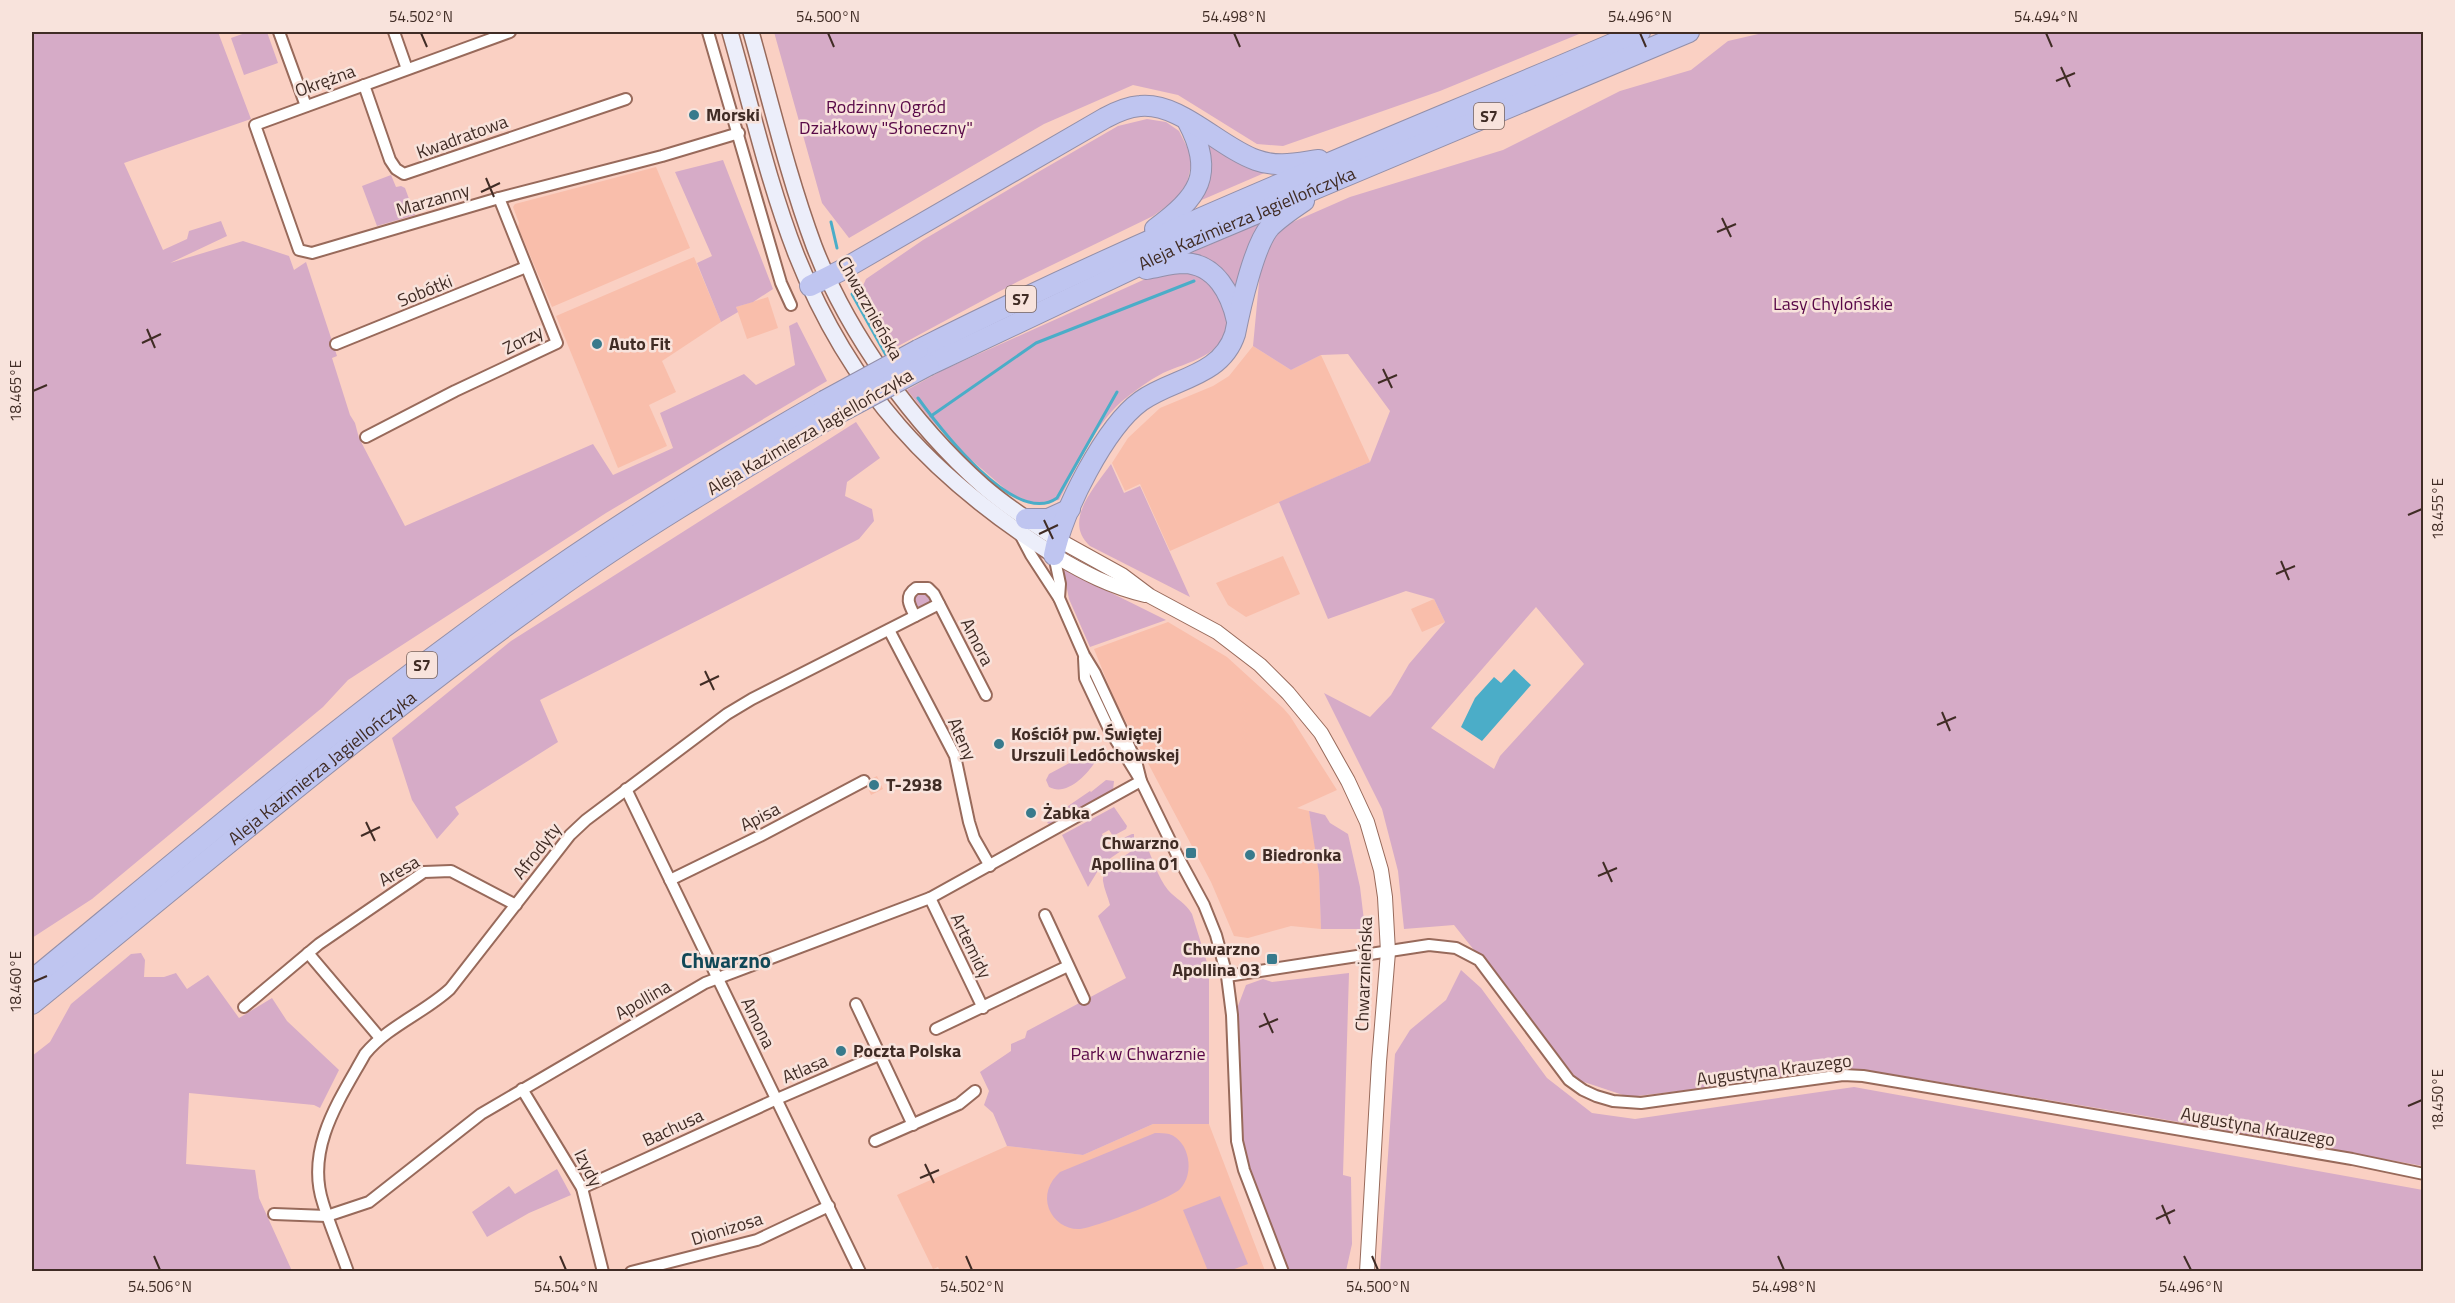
<svg xmlns="http://www.w3.org/2000/svg" width="2455" height="1303" viewBox="0 0 2455 1303" font-family="'Titillium Web',sans-serif">
<rect width="100%" height="100%" fill="#fad0c3"/>
<g fill="#f9beab">
<polygon points="656,167 690,248 552,307 518,227 519,223 513,207 515,204"/>
<polygon points="694,257 721,322 662,361 676,392 649,405 667,446 618,468 556,316"/>
<polygon points="768,297 778,328 747,339 736,307"/>
<polygon points="1253,346 1291,370 1321,355 1370,462 1170,551 1140,484 1125,491 1112,463 1128,438 1160,408 1213,386 1229,376"/>
<polygon points="1283,556 1300,594 1246,617 1228,605 1216,583"/>
<polygon points="1434,599 1445,622 1422,632 1411,609"/>
<polygon points="1168,622 1227,657 1283,708 1290,716 1337,790 1297,808 1309,811 1313,831 1319,874 1321,929 1291,926 1248,938 1234,936 1211,882 1115,701 1094,649"/>
<polygon points="877,776 883,789 871,795 865,782"/>
<polygon points="1153,1124 1209,1124 1265,1271 940,1271 938,1267 933,1269 897,1195 1007,1146 1083,1155"/>
</g>
<g fill="#d6abc7" fill-rule="evenodd">
<polygon points="32,32 218,32 251,119 124,163 163,250 187,239 189,231 221,221 227,236 170,263 243,241 289,256 294,270 306,262 337,356 332,358 350,415 355,423 359,438 405,526 593,444 613,475 673,448 660,413 744,374 756,385 795,365 789,326 797,322 827,381 606,513 348,680 323,707 92,899 32,938"/>
<polygon points="248,32 267,32 278,63 244,75 231,38"/>
<polygon points="774,32 1584,32 1440,91 1283,146 1257,144 1178,95 1133,85 1044,124 849,238 822,203"/>
<path d="M1767 32H2423V1166L2145 1116 1860 1069 1629 1097 1578 1080 1454 925 1404 929 1398 871 1382 809 1324 693 1370 717 1391 695 1409 664 1445 622 1434 599 1406 591 1328 619 1279 502 1370 462 1390 411 1348 354 1321 355 1291 370 1253 346 1260 272 1274 237 1286 225 1350 197 1503 150 1620 91 1691 70 1728 41ZM1536 607 1584 664 1500 756 1494 769 1431 728Z"/>
<polygon points="1147,119 1166,122 1179,131 1190,153 1191,165 1187,183 1175,200 1153,216 1017,282 889,351 861,302 861,290 866,279 923,240 1040,171 1118,126"/>
<polygon points="1204,139 1269,171 1197,202"/>
<polygon points="723,160 773,289 753,302 736,307 738,312 721,322 697,263 712,256 675,172"/>
<polygon points="391,175 396,187 401,186 405,188 415,215 377,226 362,186"/>
<polygon points="1262,222 1248,248 1237,300 1186,255"/>
<path d="M1192 270 1222 294C1224 302 1228 312 1227 321 1226 356 1187 362 1163 373 1148 381 1134 391 1121 402 1093 428 1077 467 1059 500L1034 503 1011 494 961 451 932 421 907 390 943 370 1152 276Z"/>
<polygon points="856,422 880,458 847,482 845,496 872,509 874,521 859,539 540,700 558,742 455,807 459,814 437,839 412,800 392,738 511,641"/>
<path d="M1111 464 1124 493 1140 486 1190 597 1090 546C1062 521 1095 487 1111 464Z"/>
<polygon points="1063,569 1166,620 1090,647 1069,599"/>
<polygon points="920,592 927,592 932,601 931,604 916,609 912,599"/>
<path d="M1091 748 1097 759C1088 774 1067 797 1049 787L1046 780 1049 774 1090 752Z"/>
<polygon points="1106,780 1114,781 1113,790 1052,825 1047,823 1052,817 1090,791 1091,792"/>
<polygon points="1114,807 1127,826 1126,829 1113,836 1109,830 1102,834 1107,846 1132,834 1134,834 1134,842 1102,864 1088,887 1062,835"/>
<polygon points="1309,811 1325,815 1330,823 1348,834 1360,887 1365,929 1321,929 1319,874"/>
<path d="M1145 842C1152 857 1158 878 1168 890 1176 899 1186 903 1192 914L1209 969V1124H1153L1083 1155 1007 1146 993 1113 984 1105 989 1091 980 1072 1011 1051V1044L1025 1038 1027 1031 1126 978 1098 916 1110 905C1108 897 1104 889 1103 881 1101 867 1134 851 1145 842Z"/>
<polygon points="141,953 145,960 144,977 164,977 176,973 187,989 208,975 239,1018 272,998 287,1021 339,1070 320,1108 314,1105 189,1093 186,1164 255,1170 259,1198 292,1271 32,1271 32,1056 50,1042 71,1004 131,954"/>
<polygon points="1461,970 1481,988 1547,1078 1592,1113 1635,1119 1854,1087 2423,1190 2423,1271 1380,1271 1395,1054 1410,1030 1446,1000"/>
<polygon points="1349,973 1343,1175 1351,1177 1352,1244 1346,1271 1289,1271 1245,1160 1240,1133 1238,1006 1246,985 1263,979 1272,982"/>
<path d="M1155 1133C1160 1133 1165 1133 1169 1134 1190 1141 1195 1174 1180 1189 1172 1198 1090 1230 1078 1229 1065 1229 1054 1221 1049 1209 1044 1195 1049 1182 1060 1172Z"/>
<polygon points="557,1169 571,1195 529,1213 487,1237 472,1212 509,1186 515,1194"/>
<polygon points="1220,1196 1248,1264 1229,1271 1208,1271 1183,1210"/>
</g>
<polygon fill="#4badc8" points="1514,669 1531,685 1482,741 1461,727 1475,698 1494,677 1501,683"/>
<g fill="none" stroke-linecap="round" stroke-linejoin="round">
<g stroke="#4badc8" stroke-width="3">
<polyline points="831,222 837,248"/>
<polyline points="852,294 886,355"/>
<path d="M918 398C939 427 1015 528 1057 498L1117 392"/>
<polyline points="931,416 1036,343 1194,281"/>
</g>
<g stroke="#986a5b" stroke-width="14">
<g id="minor">
<polyline points="279,32 306,106"/>
<polyline points="394,32 407,69"/>
<polyline points="510,32 255,125 299,250 312,253 499,198 662,156 739,133"/>
<polyline points="708,32 781,283 791,305"/>
<polyline points="364,85 390,160 396,169 404,174 626,99"/>
<polyline points="336,344 526,267"/>
<polyline points="366,437 455,391 557,343 499,198"/>
<polyline points="1020,534 1031,555 1059,598 1084,655 1095,673 1136,761 1141,781 1178,857 1204,905 1216,935 1227,976 1232,1015 1237,1141 1244,1170 1283,1272"/>
<polyline points="1054,555 1060,584 1059,598"/>
<path d="M915 616C909 605 904 596 916 588H928L934 594 986 695"/>
<polyline points="889,630 955,756 969,822 974,838 990,866"/>
<polyline points="1084,658 1085,678 1109,729 1138,776"/>
<polyline points="626,789 860,1272"/>
<polyline points="670,880 760,836 864,781"/>
<polyline points="930,898 983,1008"/>
<polyline points="1045,915 1084,999"/>
<polyline points="308,953 380,1038"/>
<polyline points="1227,976 1429,945 1456,948 1479,960 1569,1080 1583,1090 1596,1096 1613,1101 1641,1103 1843,1075 1863,1076 2352,1159 2424,1174"/>
<polyline points="856,1004 913,1125"/>
<polyline points="244,1007 319,944 424,872 451,871 516,905"/>
<polyline points="936,1029 1068,966"/>
<polyline points="522,1089 582,1188 603,1272"/>
<polyline points="875,1141 959,1104 975,1091"/>
<polyline points="582,1188 777,1099 879,1055"/>
<polyline points="274,1214 327,1216 369,1202 481,1114 705,983 930,898 1141,781"/>
<path d="M348 1272C340 1249 330 1226 323 1203 305 1148 340 1099 365 1054 388 1026 424 1013 450 989L570 835 586 820 727 714 752 699 939 604"/>
<polyline points="631,1272 757,1240 829,1206"/>
</g>
</g>
<g stroke="#986a5b" stroke-width="16">
<g id="tertiary">
<polyline points="1057,539 1122,575 1150,596 1217,632 1260,665 1288,693 1321,733 1348,781 1367,822 1381,870 1385,897 1388,952 1379,1062 1367,1272"/>
<path d="M1054 555C1084 573 1111 587 1145 595"/>
</g>
</g>
<g stroke="#986a5b" stroke-width="18">
<g id="secondary">
<path d="M730 32C751 105 768 182 796 254 850 390 932 478 1054 555"/>
<path d="M751 32C771 103 788 176 814 246 848 334 913 424 983 486 1006 506 1032 523 1057 539"/>
</g>
</g>
<g stroke="#938fa9" stroke-width="22">
<g id="motorway">
<path d="M1155 229C1198 197 1216 175 1188 122"/>
<path d="M1146 269C1159 267 1171 263 1184 263 1216 264 1231 294 1237 321"/>
<path d="M810 286 842 270 1105 118C1116 112 1127 107 1140 106 1180 102 1219 147 1256 160 1278 168 1297 163 1319 160"/>
<path d="M918 350C1153 231 1398 136 1640 32"/>
<path id="s1" d="M929 365 1191 241 1689 32"/>
<polyline points="1026,519 1048,519 1070,509"/>
<path d="M1054 555C1062 512 1105 427 1141 401 1173 378 1221 377 1235 334 1240 309 1254 245 1270 227 1280 217 1292 209 1304 201"/>
<path d="M32 980C173 864 312 746 460 637 576 550 698 473 824 401"/>
<path id="s2" d="M32 1004C203 865 371 722 550 594 641 528 738 472 835 415"/>
</g>
</g>
<use href="#minor" stroke="#fff" stroke-width="10"/>
<use href="#tertiary" stroke="#fff" stroke-width="14"/>
<use href="#secondary" stroke="#eceefa" stroke-width="15"/>
<use href="#motorway" stroke="#bfc5f0" stroke-width="20"/>
<g stroke="#938fa9" stroke-width="22" stroke-linecap="butt">
<g id="motorway-bridge">
<polyline points="824,401 918,350"/>
<polyline points="835,415 929,365"/>
</g>
</g>
<use href="#motorway-bridge" stroke="#bfc5f0" stroke-width="20"/>
</g>
<path fill="none" stroke="#402c25" stroke-width="2" d="M421 33 427 47M828 33 834 47M1234 33 1240 47M1640 33 1646 47M2046 33 2052 47M2061 67 2070 87M2056 81 2075 73M486 178 494 197M481 192 500 183M1722 218 1731 237M1717 232 1736 224M147 329 155 348M142 343 161 334M1383 369 1392 388M1378 383 1397 375M33 391 47 385M2408 515 2422 509M1044 520 1053 539M1039 534 1058 525M2281 561 2289 580M2276 574 2295 566M705 671 714 690M700 685 719 676M1942 712 1950 731M1937 725 1956 717M366 822 375 841M361 836 380 827M1603 862 1612 882M1598 876 1617 868M33 982 47 976M1264 1013 1273 1033M1259 1027 1278 1019M2408 1106 2422 1100M925 1164 934 1183M920 1178 939 1170M2162 1205 2170 1224M2156 1219 2175 1210M154 1256 160 1270M560 1256 566 1270M966 1256 972 1270M1372 1256 1378 1270M1778 1256 1784 1270M2184 1256 2191 1270"/>
<g fill="#387a8c" stroke="#f8e3dc" stroke-width="2">
<circle cx="694" cy="115" r="6"/>
<circle cx="597" cy="344" r="6"/>
<circle cx="999" cy="744" r="6"/>
<circle cx="874" cy="785" r="6"/>
<circle cx="1031" cy="813" r="6"/>
<rect x="1185" y="847" width="12" height="12" rx="3"/>
<circle cx="1250" cy="855" r="6"/>
<rect x="1266" y="953" width="12" height="12" rx="3"/>
<circle cx="841" cy="1051" r="6"/>
</g>
<g text-anchor="middle" stroke-width="5" stroke-linejoin="round" paint-order="stroke">
<g fill="#f8e3dc" stroke="#77635c" stroke-width="1.5">
<rect x="1474" y="103" width="30" height="26" rx="4.5"/>
<rect x="1006" y="286" width="30" height="26" rx="4.5"/>
<rect x="407" y="652" width="30" height="26" rx="4.5"/>
</g>
<g font-size="16" font-weight="bold" fill="#402c25">
<text x="1489" y="122">S7</text>
<text x="1021" y="305">S7</text>
<text x="422" y="671">S7</text>
</g>
<g font-size="18" fill="#402c25" stroke="#f8e3dc">
<text transform="translate(325 81) rotate(-20)" y="6">Okrężna</text>
<text transform="translate(462 137) rotate(-20)" y="6">Kwadratowa</text>
<text transform="translate(433 200) rotate(-16)" y="6">Marzanny</text>
<text dy="6" stroke="none"><textPath href="#s1" startOffset="350">Aleja Kazimierza Jagiellończyka</textPath></text>
<text transform="translate(425 291) rotate(-22)" y="6">Sobótki</text>
<text transform="translate(870 308) rotate(61)" y="6">Chwarznieńska</text>
<text transform="translate(523 340) rotate(-27)" y="6">Zorzy</text>
<text transform="translate(810 432) rotate(-30)" y="6">Aleja Kazimierza Jagiellończyka</text>
<text transform="translate(977 642) rotate(63)" y="6">Amora</text>
<text transform="translate(962 739) rotate(66)" y="6">Ateny</text>
<text dy="6" stroke="none"><textPath href="#s2" startOffset="374">Aleja Kazimierza Jagiellończyka</textPath></text>
<text transform="translate(760 817) rotate(-27)" y="6">Apisa</text>
<text transform="translate(537 851) rotate(-52)" y="6">Afrodyty</text>
<text transform="translate(399 871) rotate(-30)" y="6">Aresa</text>
<text transform="translate(971 946) rotate(64)" y="6">Artemidy</text>
<text transform="translate(1364 974) rotate(-88)" y="6">Chwarznieńska</text>
<text transform="translate(643 1000) rotate(-30)" y="6">Apollina</text>
<text transform="translate(758 1023) rotate(64)" y="6">Amona</text>
<text transform="translate(805 1069) rotate(-23)" y="6">Atlasa</text>
<text transform="translate(1774 1070) rotate(-7)" y="6">Augustyna Krauzego</text>
<text transform="translate(2258 1127) rotate(10)" y="6">Augustyna Krauzego</text>
<text transform="translate(673 1128) rotate(-25)" y="6">Bachusa</text>
<text transform="translate(588 1168) rotate(63)" y="6">Izydy</text>
<text transform="translate(727 1229) rotate(-17)" y="6">Dionizosa</text>
</g>
<g font-size="18" fill="#580847" stroke="#f8e3dc">
<text x="886" y="113">Rodzinny Ogród<tspan x="886" dy="21">Działkowy "Słoneczny"</tspan></text>
<text x="1833" y="310">Lasy Chylońskie</text>
<text x="1138" y="1060">Park w Chwarznie</text>
</g>
<g font-size="18" font-weight="bold" fill="#402c25" stroke="#f8e3dc" text-anchor="start">
<text x="706" y="121">Morski</text>
<text x="609" y="350">Auto Fit</text>
<text x="1011" y="740">Kościół pw. Świętej<tspan x="1011" dy="21">Urszuli Ledóchowskej</tspan></text>
<text x="886" y="791">T-2938</text>
<text x="1043" y="819">Żabka</text>
<text x="1179" y="849" text-anchor="end">Chwarzno<tspan x="1179" dy="21">Apollina 01</tspan></text>
<text x="1262" y="861">Biedronka</text>
<text x="1260" y="955" text-anchor="end">Chwarzno<tspan x="1260" dy="21">Apollina 03</tspan></text>
<text x="853" y="1057">Poczta Polska</text>
</g>
<g font-size="21" font-weight="bold" fill="#114857" stroke="#f8e3dc">
<text x="726" y="968">Chwarzno</text>
</g>
</g>
<rect width="2455" height="1303" fill="none" stroke="#f8e3dc" stroke-width="66"/>
<rect x="33" y="33" width="2389" height="1237" fill="none" stroke="#402c25" stroke-width="2"/>
<g font-size="15" text-anchor="middle" fill="#402c25">
<text x="421" y="22">54.502°N</text>
<text x="828" y="22">54.500°N</text>
<text x="1234" y="22">54.498°N</text>
<text x="1640" y="22">54.496°N</text>
<text x="2046" y="22">54.494°N</text>
<text transform="translate(16 391) rotate(-90)" y="5">18.465°E</text>
<text transform="translate(2438 509) rotate(-90)" y="5">18.455°E</text>
<text transform="translate(16 982) rotate(-90)" y="5">18.460°E</text>
<text transform="translate(2438 1100) rotate(-90)" y="5">18.450°E</text>
<text x="160" y="1292">54.506°N</text>
<text x="566" y="1292">54.504°N</text>
<text x="972" y="1292">54.502°N</text>
<text x="1378" y="1292">54.500°N</text>
<text x="1784" y="1292">54.498°N</text>
<text x="2191" y="1292">54.496°N</text>
</g>
</svg>
